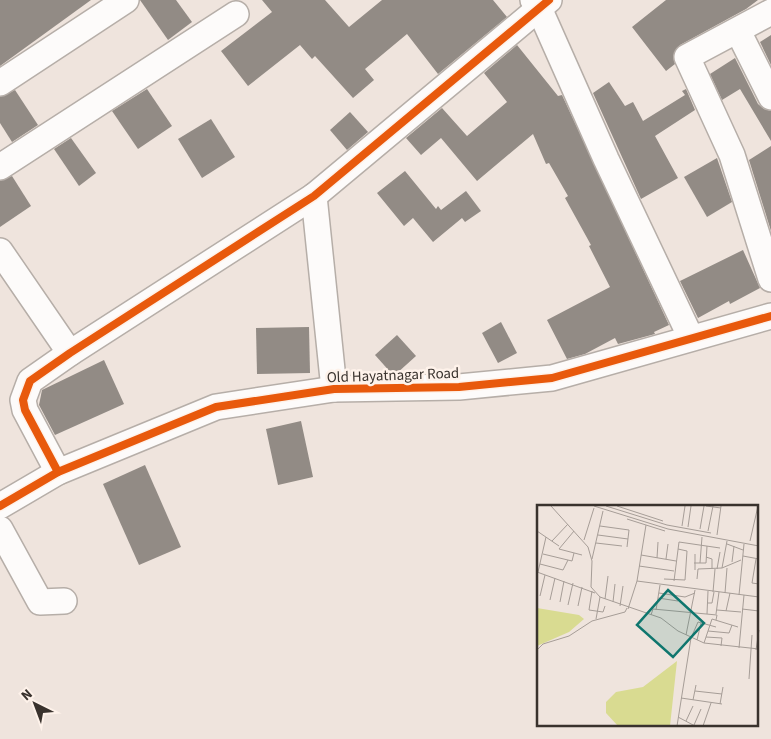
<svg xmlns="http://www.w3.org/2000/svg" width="771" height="739" viewBox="0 0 771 739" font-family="'Source Sans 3',sans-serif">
<rect width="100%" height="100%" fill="#efe4dd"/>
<g fill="#928b85">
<polygon points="0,0 91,0 0,66"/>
<polygon points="140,0 176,0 192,22 168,40"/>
<polygon points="262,0 325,0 349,27 382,0 493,0 507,17 438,74 407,34 365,69 374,80 353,98 315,56 312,59 300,45 248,86 221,51 272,12"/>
<polygon points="666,0 758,0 746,9 680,45 673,56 675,64 666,71 632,27"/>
<polygon points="771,35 771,65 760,42"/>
<polygon points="517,45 558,96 562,95 669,325 654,332 655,334 618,344 615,338 585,354 567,359 547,320 610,287 589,246 591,245 565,198 568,196 549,163 546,164 533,134 477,181 441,138 421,155 406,138 442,108 467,136 507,102 484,73"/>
<polygon points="735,58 758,104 764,109 771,111 771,141 740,89 722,100 710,74"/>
<polygon points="609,82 625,106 633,102 643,121 685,95 682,91 686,89 695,110 655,136 678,178 641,199 593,93"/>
<polygon points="147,89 172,126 138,149 112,111"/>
<polygon points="15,90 38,125 12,142 0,123 0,97"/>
<polygon points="350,112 368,132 347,150 330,130"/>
<polygon points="211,119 235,157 202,178 178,139"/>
<polygon points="71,138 96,173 79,186 54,149"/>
<polygon points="771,146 771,231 749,160"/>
<polygon points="717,158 732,202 707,217 684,177"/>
<polygon points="405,171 436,209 438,206 441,210 466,191 481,211 465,222 462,218 433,242 413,218 404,226 377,193"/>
<polygon points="12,176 31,206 0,227 0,181"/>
<polygon points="743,250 760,288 730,304 729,301 698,318 680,281"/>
<polygon points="501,322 517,353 498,363 482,333"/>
<polygon points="309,327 310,373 257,374 256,328"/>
<polygon points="397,335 416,356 396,374 392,374 375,355"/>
<polygon points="104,360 124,404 55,435 39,405 42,390"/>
<polygon points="301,421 313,477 278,485 266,429"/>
<polygon points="145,465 181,547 139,565 103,484"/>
</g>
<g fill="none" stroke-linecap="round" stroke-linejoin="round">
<g stroke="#b6aea8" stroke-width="28">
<g id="minor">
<polyline points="533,0 539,8 606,159 691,338"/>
<polyline points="771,12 687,57 732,155 771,279"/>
<polyline points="738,31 771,97"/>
<polyline points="0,83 126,0"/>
<polyline points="0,167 236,14"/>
<polyline points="314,196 334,389"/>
<polyline points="0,251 70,353"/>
<polyline points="58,472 25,410 23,400 30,381 70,353 314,196 549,0"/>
<polyline points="0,506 58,472 216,407 334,389 459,387 552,378 771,316"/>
<polyline points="0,529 40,602 64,601"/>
</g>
</g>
<use href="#minor" stroke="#fdfbfa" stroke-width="25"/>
<g stroke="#fef2ea" stroke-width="11">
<g id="cycleway">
<polyline points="58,472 25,410 23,400 30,381 70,353 314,196 549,0"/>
<polyline points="0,506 58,472 216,407 334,389 459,387 552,378 771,316"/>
</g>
</g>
<use href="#cycleway" stroke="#e8590c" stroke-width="8"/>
</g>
<g text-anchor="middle" stroke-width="5" stroke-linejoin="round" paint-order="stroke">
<g font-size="15" fill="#39322d" stroke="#fef2ea">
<text transform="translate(393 375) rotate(-2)" y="5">Old Hayatnagar Road</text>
</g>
</g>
<g transform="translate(537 505)">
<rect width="221" height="221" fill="#efe4dd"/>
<path d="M0 103 42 110 47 114 32 127 0 141ZM140 156 133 221H81L69 208V197L79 187 106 182Z" fill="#d9db91"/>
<path fill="none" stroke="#a69d97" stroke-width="1" d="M14 1 51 42 55 56 54 82 63 92 124 113 141 126 167 138 222 144M57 1 131 24 222 41M69 1 130 20 174 28M80 1 126 16M169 1 184 3M90 14 128 26M63 21 92 25 90 42M145 21 148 1M151 22 154 1M163 24 167 1M0 26 22 41M37 26 22 44 45 50M171 26 176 1M61 30 91 34M180 30 184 1M47 35 57 3M15 36 31 19M213 36 221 1M59 38 85 41M190 39 206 45M6 49 35 56 37 48M104 50 139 56M206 51 222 54M169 52 175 54V64M120 53 121 37M55 54 66 6M129 54 131 39M219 54 215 78 222 79M195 57 197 41M157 58H169L170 41M163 58 165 32M3 59 26 65 31 55M102 61 137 66M185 63 204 55M180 64 183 47M158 65V49M0 67 58 88M1 67 9 32M127 74 148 75 150 46 141 44M160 74 161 64 185 63 190 36M100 76 222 92M137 76 142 37 183 43M55 86 52 105 66 107 68 101M176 87 178 64M122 88 148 92 158 88M188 88 190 63M202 90 207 39M3 91 8 70M121 93 141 96M68 94 71 71M13 95 18 73M23 97 27 76M76 97 78 79M171 98H175L177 87M31 100 36 78M41 101 45 82M83 101 86 81M91 104 100 76 109 20M205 104 222 106M119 105 123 80M180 105 204 107M189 106 193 88M170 109 171 86M179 109 182 87M114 110 116 104 180 110 179 115M59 114 63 92M171 126 175 114 201 122M149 130 158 85M169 132 185 133 184 141M160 135 164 118M167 138 171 126 192 128 195 120M202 143 207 90M0 145 6 139 32 131 55 116 88 107 90 103M219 145 222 125M212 174 215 130M158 186 185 189M144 193 185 199M156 195 159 180M183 199 186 182M141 212 158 221M149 216 156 201M157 220 164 204M140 221 154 133 161 117 179 122M166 221 174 198"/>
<path fill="#0f766e" fill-opacity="0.15" stroke="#0f766e" stroke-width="2.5" d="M131 85 167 118 136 152 100 120Z"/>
<rect width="221" height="221" fill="none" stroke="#39322d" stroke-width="2.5"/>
</g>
<g transform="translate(35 704) rotate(318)" stroke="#fef2ea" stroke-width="4" paint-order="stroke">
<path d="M0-4L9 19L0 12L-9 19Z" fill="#39322d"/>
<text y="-8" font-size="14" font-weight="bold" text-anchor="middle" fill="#39322d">N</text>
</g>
</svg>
